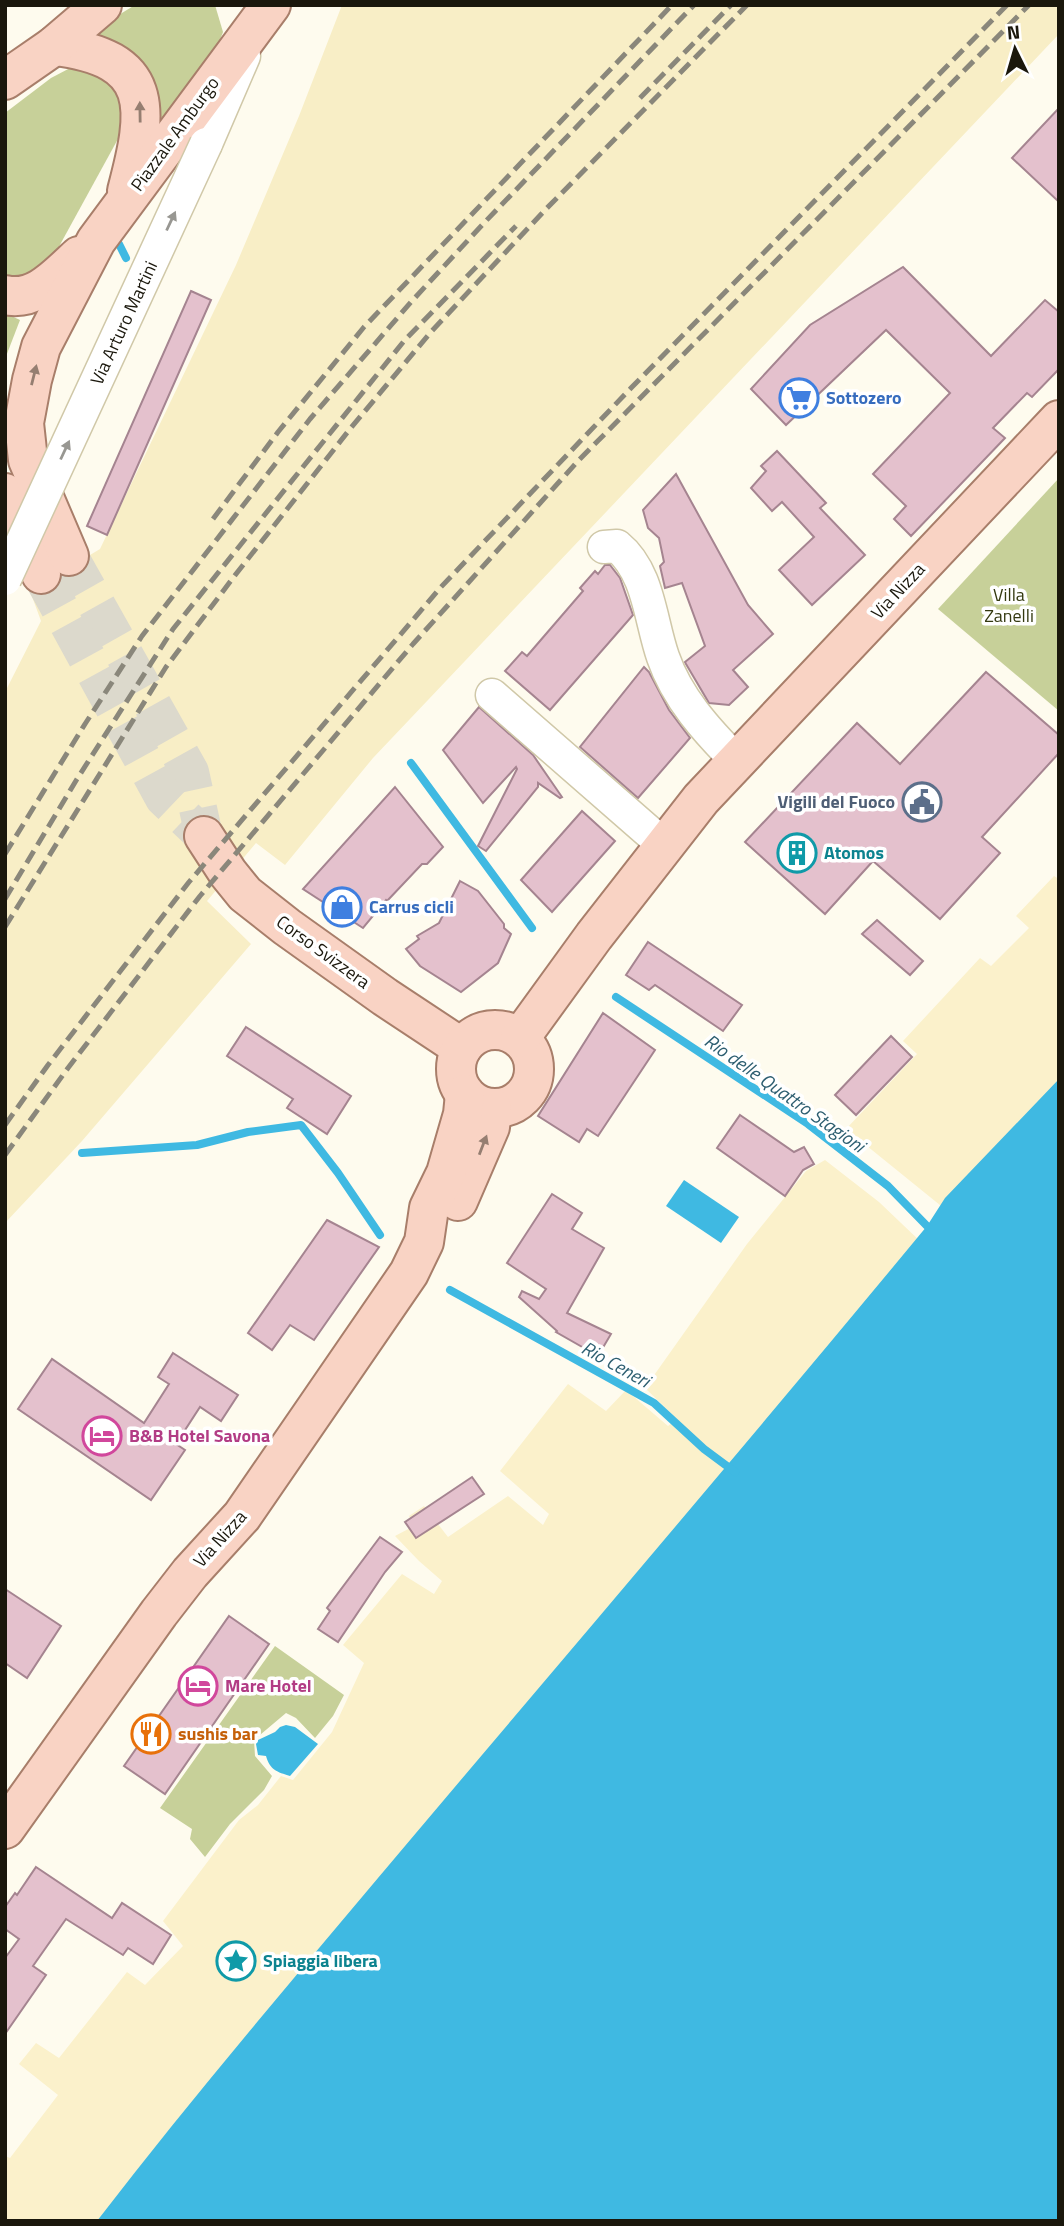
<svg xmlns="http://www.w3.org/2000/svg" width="1064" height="2226" viewBox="0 0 1064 2226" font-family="'Titillium Web',sans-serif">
<rect width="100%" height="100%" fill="#fefbee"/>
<polygon fill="#f8eec6" points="342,5 1059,5 1059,34 373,758 285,865 256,843 207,901 251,944 82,1141 5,1223 5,692 41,621 30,591 100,549 236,265 299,116"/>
<g fill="#c7d099">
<polygon points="135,5 215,5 223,32 213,58 154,141 86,35"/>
<polygon points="72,67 94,68 122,88 124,128 50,263 35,277 5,282 5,113 51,78"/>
<polygon points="5,313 20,320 5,359"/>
<polygon points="1059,478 1059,711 938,609"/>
<polygon points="275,1646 344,1695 333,1716 315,1738 296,1718 286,1713 254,1740 255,1756 272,1776 264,1790 230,1824 205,1857 190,1839 192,1829 160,1808"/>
</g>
<g fill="#fbf1cb">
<polygon points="1054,876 1059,879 1059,1136 972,1231 846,1129 917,1054 903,1041 980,958 991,966 1029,928 1016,916"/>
<polygon points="825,1160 879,1202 943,1263 122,2221 5,2221 5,2156 10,2158 58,2095 19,2064 36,2043 59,2058 127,1972 145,1985 183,1946 163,1921 239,1820 258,1805 281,1776 293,1780 332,1732 364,1663 343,1645 402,1574 434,1594 442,1581 419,1561 395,1536 414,1526 409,1516 424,1506 448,1537 508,1496 543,1525 549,1514 500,1471 568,1384 606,1411 626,1390 668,1426 677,1419 645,1388 747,1244 806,1171"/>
</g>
<g fill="#3fb9e2">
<path d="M1059 1079V2221H97C187 2104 283 1991 378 1878 561 1661 746 1445 927 1226L945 1198Z"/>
<polygon points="684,1180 739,1217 721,1243 666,1206"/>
<path d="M286 1725 295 1727 318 1744 290 1776C277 1772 270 1770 266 1756L258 1755 256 1744 258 1740 275 1732 280 1727Z"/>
</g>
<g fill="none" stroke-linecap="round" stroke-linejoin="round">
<g stroke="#3fb9e2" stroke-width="8">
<polyline points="119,244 126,258"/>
<polyline points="411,763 532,928"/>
<polyline points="616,997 808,1124 888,1186 927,1226"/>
<polyline points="82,1153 197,1145 248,1132 301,1125 338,1173 380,1235"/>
<polyline points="450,1290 654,1403 704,1449 735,1472"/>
</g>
</g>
<g fill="#e4c1cd" stroke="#a58490" stroke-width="2">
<polygon points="1059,108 1059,202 1012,158"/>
<polygon points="903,267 991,356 1045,300 1059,312 1059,369 1032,397 1027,393 993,428 1005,438 911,536 894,519 906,506 873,474 950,393 886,330 786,425 751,389 810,325"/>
<polygon points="191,291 211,300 107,535 87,526"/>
<polygon points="777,451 826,503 820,508 865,555 812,605 779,570 814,537 782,502 772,511 751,488 766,471 761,466"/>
<polygon points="676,474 748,605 773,634 733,670 748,687 729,705 709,703 686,664 685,662 705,646 682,583 665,588 660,566 664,562 659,538 648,528 643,510"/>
<polygon points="605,565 610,565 620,578 633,615 550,710 505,671 522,652 527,656 583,591 580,588 595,571 598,574"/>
<polygon points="644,667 649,672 669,710 690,738 638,798 580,747"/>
<polygon points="986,672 1059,735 1059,753 982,837 1000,853 940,919 873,861 825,914 745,842 857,723 900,764"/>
<polygon points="479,707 533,755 562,797 560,798 538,783 538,787 486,851 478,846 517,769 516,767 483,803 443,750"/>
<polygon points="395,787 443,847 427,864 422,864 387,901 386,900 363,928 303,889"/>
<polygon points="582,811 615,841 552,912 521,880"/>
<polygon points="460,881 478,891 504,924 504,928 511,934 498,963 461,992 420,966 406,949 419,939 417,936 439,923"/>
<polygon points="877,920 923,961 910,975 862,934"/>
<polygon points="648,942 742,1005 723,1031 655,985 649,990 626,975"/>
<polygon points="603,1013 655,1050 598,1136 587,1129 579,1142 538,1116"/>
<polygon points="246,1027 351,1096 327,1134 287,1108 293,1099 227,1056"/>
<polygon points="891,1036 912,1057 856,1115 835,1095"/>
<polygon points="740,1115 794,1152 804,1147 814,1164 803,1170 785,1196 717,1148"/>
<polygon points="552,1194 582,1213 572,1229 604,1248 567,1313 611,1334 598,1356 556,1332 557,1331 519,1297 522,1291 539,1299 546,1289 507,1263"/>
<polygon points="327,1220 379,1247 314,1340 290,1325 272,1350 248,1333"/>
<polygon points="173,1353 238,1395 221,1421 200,1407 176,1444 185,1450 151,1500 18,1409 52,1359 144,1423 169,1384 158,1377"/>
<polygon points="472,1477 484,1494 416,1538 405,1522"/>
<polygon points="380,1537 402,1552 385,1572 338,1642 318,1629 330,1611 327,1608"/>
<polygon points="5,1589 61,1626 27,1678 5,1663"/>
<polygon points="229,1616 269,1644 165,1794 124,1766"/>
<polygon points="36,1867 112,1918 122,1903 171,1935 153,1964 128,1948 123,1955 66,1919 33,1966 46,1975 5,2034 5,1958 19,1939 5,1929 5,1907 15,1893 17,1895"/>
</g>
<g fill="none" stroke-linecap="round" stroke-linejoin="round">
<g stroke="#dcd9cc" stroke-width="38" stroke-dasharray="38 19" stroke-linecap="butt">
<polyline points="69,556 190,772 204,836"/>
<polyline points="41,574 164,798 204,836"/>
</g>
<g stroke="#d0c8a8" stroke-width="35">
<g id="minor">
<polyline points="206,144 244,56"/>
<path d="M604 547 617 546C649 572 650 620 663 657 677 698 707 731 737 761"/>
<polyline points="492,695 665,846"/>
</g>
</g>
<g stroke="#a87e6a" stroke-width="42">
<g id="primary">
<path d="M54 46C156 58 149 108 127 191"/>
<polyline points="5,80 54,46 102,5"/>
<path d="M5 295C36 302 58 275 79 256"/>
<polyline points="5,493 41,574"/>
<polyline points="69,556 28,460 24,423 32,380 41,347 96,241 271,5"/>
<polyline points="204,836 228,873 245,894 287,927 385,997 462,1048"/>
<circle cx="495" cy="1069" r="39"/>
<polyline points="520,1038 594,936 701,799 1059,420"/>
<polyline points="458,1201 490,1127 492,1108"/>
<polyline points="5,1829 159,1613 190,1573 242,1516 409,1273 424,1242 429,1208 446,1173 463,1114 465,1094"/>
</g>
</g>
<use href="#minor" stroke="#fff" stroke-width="32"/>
<use href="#primary" stroke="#f9d3c4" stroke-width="38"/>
<g stroke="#8a877b" stroke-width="5" stroke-dasharray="14 7" stroke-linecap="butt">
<polyline points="640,98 731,5"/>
<polyline points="213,519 278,432 364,327 672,5"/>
<polyline points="5,854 85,724 142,636 310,419 411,302 483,224 694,5"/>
<polyline points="5,899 77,779 173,629 404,341 516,226"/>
<polyline points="5,927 166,667 236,574 350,429 430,333 546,209 747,5"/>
<polyline points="5,1125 48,1065 189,882 441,587 631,388 1007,5"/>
<polyline points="5,1155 68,1068 200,896 413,644 578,461 1029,5"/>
</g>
<g stroke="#d0c8a8" stroke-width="35" stroke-linecap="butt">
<polyline id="minor-bridge" points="5,579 206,144"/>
</g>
<use href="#minor-bridge" stroke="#fff" stroke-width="32"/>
</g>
<defs><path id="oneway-solid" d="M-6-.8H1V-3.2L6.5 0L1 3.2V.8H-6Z" transform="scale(1.75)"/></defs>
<g fill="#957e71">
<use href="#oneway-solid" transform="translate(140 112) rotate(-91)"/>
<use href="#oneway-solid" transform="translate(34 375) rotate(-76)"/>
<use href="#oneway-solid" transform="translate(483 1145) rotate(-69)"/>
</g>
<g fill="#989792">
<use href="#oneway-solid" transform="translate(171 221) rotate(-65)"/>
<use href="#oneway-solid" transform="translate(65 450) rotate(-65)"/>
</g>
<defs>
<g id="supermarket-ring" transform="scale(2.0125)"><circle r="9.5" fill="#fff" stroke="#3f7fe0" stroke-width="1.5"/><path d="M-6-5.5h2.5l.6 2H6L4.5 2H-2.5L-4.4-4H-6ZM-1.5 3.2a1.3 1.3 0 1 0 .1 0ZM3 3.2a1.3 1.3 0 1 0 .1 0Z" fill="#3f7fe0"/></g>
<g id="civic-ring" transform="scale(2.0125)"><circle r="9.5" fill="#fff" stroke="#5c6f8a" stroke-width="1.5"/><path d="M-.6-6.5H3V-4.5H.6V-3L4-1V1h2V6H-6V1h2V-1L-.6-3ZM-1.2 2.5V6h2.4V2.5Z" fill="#5c6f8a"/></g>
<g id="building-ring" transform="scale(2.0125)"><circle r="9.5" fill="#fff" stroke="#0f9aa8" stroke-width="1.5"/><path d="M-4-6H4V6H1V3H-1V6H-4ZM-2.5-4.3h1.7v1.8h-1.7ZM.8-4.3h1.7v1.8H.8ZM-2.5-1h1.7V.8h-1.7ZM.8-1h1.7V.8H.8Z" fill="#0f9aa8"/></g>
<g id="shop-ring" transform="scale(2.0125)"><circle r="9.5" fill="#fff" stroke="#3f7fe0" stroke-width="1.5"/><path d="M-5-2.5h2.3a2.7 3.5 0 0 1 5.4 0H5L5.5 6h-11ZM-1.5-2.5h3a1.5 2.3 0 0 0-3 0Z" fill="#3f7fe0"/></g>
<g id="hotel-ring" transform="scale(2.0125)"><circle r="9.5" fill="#fff" stroke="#d1479c" stroke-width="1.5"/><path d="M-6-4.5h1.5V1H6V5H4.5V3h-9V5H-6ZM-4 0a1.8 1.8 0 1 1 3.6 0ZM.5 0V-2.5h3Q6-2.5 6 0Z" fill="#d1479c"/></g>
<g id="restaurant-ring" transform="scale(2.0125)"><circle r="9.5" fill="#fff" stroke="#e8710a" stroke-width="1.5"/><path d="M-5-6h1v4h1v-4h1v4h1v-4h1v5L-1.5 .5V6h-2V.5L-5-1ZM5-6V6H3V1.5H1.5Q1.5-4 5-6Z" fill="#e8710a"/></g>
<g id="sight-ring" transform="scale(2.0125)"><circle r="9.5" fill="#fff" stroke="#0f9aa8" stroke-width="1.5"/><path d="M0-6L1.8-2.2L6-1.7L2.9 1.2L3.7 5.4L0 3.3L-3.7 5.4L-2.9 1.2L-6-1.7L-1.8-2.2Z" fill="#0f9aa8"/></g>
</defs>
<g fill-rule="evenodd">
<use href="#supermarket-ring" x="799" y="398"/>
<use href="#civic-ring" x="922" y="802"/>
<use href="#building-ring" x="797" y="853"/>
<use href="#shop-ring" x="342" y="907"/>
<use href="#hotel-ring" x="102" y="1436"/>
<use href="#hotel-ring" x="198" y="1686"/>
<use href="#restaurant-ring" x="151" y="1734"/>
<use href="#sight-ring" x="236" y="1961"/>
</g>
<g text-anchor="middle" stroke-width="7" stroke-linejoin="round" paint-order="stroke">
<g font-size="18" fill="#1a170c" stroke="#fff">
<text transform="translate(175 134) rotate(-54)" y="6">Piazzale Amburgo</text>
<text transform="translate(124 323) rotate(-65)" y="6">Via Arturo Martini</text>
<text transform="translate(898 591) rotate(-47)" y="6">Via Nizza</text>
<text transform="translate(323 952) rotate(36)" y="6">Corso Svizzera</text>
<text transform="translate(220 1539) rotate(-48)" y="6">Via Nizza</text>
</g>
<g font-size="18" font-weight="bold" fill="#366cbe" stroke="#fff" text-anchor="start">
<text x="826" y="404">Sottozero</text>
<text x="369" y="913">Carrus cicli</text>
</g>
<g font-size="18" fill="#343910" stroke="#fff">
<text x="1009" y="601">Villa<tspan x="1009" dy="21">Zanelli</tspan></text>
</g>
<g font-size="18" font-weight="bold" fill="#4e5e75" stroke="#fff" text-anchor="end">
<text x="895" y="808">Vigili del Fuoco</text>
</g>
<g font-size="18" font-weight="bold" fill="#0d838f" stroke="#fff" text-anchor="start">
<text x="824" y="859">Atomos</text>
<text x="263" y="1967">Spiaggia libera</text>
</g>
<g font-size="18" font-weight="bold" fill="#b23c85" stroke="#fff" text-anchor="start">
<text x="129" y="1442">B&amp;B Hotel Savona</text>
<text x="225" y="1692">Mare Hotel</text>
</g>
<g font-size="18" font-weight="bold" fill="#c56008" stroke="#fff" text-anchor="start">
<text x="178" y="1740">sushis bar</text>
</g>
<g font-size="19" font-style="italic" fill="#2d5e70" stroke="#fff">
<text transform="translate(785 1093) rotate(35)" y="7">Rio delle Quattro Stagioni</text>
<text transform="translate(616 1364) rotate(29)" y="7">Rio Ceneri</text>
</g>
</g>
<rect width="1064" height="2226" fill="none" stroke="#1a170c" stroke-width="14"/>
<g transform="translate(1015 49) rotate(355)" stroke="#ffffff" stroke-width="5" paint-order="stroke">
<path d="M0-5L12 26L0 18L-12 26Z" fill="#1a170c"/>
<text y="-10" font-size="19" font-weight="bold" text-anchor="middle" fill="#1a170c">N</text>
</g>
</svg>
